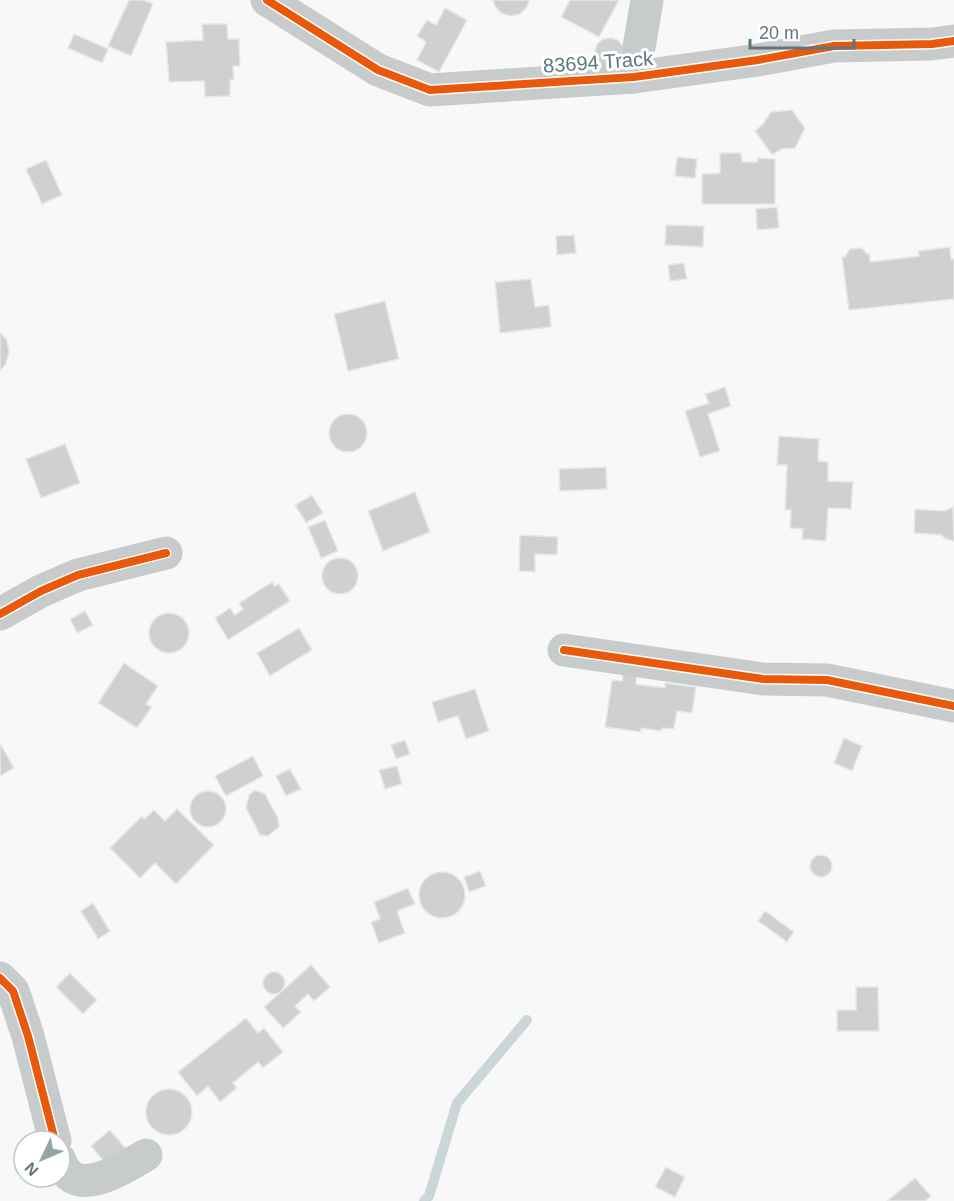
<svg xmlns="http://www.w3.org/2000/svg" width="954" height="1201" viewBox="0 0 954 1201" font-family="Arial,sans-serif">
<rect width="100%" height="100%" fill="#f8f8f8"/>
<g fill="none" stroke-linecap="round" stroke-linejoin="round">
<polyline stroke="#cad6d7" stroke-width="10" points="424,1201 429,1196 457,1103 527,1020"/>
</g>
<g fill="#ced0d1" stroke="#e8e8e8" stroke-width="1.5">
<polygon points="129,0 144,0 153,4 131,56 108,46"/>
<polygon points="493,0 529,0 527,7 520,14 511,16 501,13 495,6"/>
<polygon points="570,0 619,0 599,37 561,17"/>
<polygon points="445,8 467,20 439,72 417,60 426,42 417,36 427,20 436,25"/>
<polygon points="202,24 227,24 228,39 239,39 240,66 233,66 234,80 230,80 230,96 205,97 204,81 169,82 166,42 203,40"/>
<polygon points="74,34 108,49 102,63 68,48"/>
<polygon points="611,38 618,40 623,46 622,61 601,65 596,59 595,51 597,44 603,39"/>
<polygon points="792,110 805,128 795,148 782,149 772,155 755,131 763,124 771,112"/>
<polygon points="720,153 741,153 742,162 758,162 758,158 775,159 775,204 702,204 702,174 720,173"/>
<polygon points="677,157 697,159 695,178 675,176"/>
<polygon points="46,160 62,195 42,204 26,169"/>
<polygon points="777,207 779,228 757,230 756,209"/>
<polygon points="666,225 704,226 703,247 665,245"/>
<polygon points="574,235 576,253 557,255 556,236"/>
<polygon points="950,247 951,259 954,259 954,299 849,310 842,257 845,257 850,249 862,248 867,254 870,254 870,262 919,256 918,251"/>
<polygon points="684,263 687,279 670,281 668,265"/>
<polygon points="531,279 535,307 549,305 551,327 500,333 495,282"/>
<polygon points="385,301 399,359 348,371 334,314"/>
<polygon points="0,332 7,340 9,352 6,364 0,371"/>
<polygon points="725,387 731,406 708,414 720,451 700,457 685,411 709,403 705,394"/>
<circle cx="348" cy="433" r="19"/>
<polygon points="779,436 819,439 818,461 828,462 828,481 853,482 851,509 828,508 826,541 802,539 803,529 790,528 791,510 785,510 787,465 777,465"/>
<polygon points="65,444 80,483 41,498 26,459"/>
<polygon points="606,467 607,489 560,491 559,469"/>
<polygon points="415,492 430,532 383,551 368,511"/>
<polygon points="312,495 323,513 306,523 295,505"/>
<polygon points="953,507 954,541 946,539 941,535 914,533 915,509 944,511"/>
<polygon points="325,520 338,551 321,558 308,527"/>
<polygon points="520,535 558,537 557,555 535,554 535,572 519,571"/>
<circle cx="340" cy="576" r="18"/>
<polygon points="272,582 275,586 279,584 290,601 228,640 215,618 230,608 235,615 243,609 239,603"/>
<polygon points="85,611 93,625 77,633 70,619"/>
<circle cx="169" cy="633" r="20"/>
<polygon points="299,628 312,650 270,676 257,653"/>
<polygon points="124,663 158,686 146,704 152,707 137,728 98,703"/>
<polygon points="623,672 637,675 636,684 665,688 665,683 696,687 692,713 677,711 674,729 662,728 661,731 641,728 641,732 605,727 612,680 622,681"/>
<polygon points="475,689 489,731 466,739 458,716 438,722 432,702"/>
<polygon points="844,738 862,746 852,771 834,763"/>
<polygon points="405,740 410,754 396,759 391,745"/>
<polygon points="0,743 14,768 0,776"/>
<polygon points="253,756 263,776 226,796 215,776"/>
<polygon points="397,766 402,784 385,789 379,770"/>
<polygon points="290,769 301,789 286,796 276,776"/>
<polygon points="255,790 265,794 278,818 279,827 268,836 260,835 246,808 249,795"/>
<circle cx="208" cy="809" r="18"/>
<polygon points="177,809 214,845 176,884 155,863 140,878 110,848 142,816 144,819 154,810 165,821"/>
<circle cx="821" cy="866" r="11"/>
<polygon points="480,871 486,886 469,892 464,877"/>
<circle cx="442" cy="895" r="23"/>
<polygon points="408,888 415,904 397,911 405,933 379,943 371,922 380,919 374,902"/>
<polygon points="93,903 110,931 98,939 81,911"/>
<polygon points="765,911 794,932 787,942 758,921"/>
<polygon points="311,965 330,987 314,1001 308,994 295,1006 301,1012 283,1028 264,1007"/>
<circle cx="274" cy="983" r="11"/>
<polygon points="70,973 97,1000 83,1014 56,987"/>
<polygon points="856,987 878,987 879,1031 837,1031 837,1010 856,1010"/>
<polygon points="246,1018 258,1033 264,1028 283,1052 263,1068 258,1062 233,1083 237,1088 220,1102 208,1086 197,1096 178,1072"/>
<circle cx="169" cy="1112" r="23"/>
<polygon points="110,1130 126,1149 107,1165 91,1146"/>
<polygon points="666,1167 685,1177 675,1197 655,1187"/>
<polygon points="915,1178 931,1196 925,1201 887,1201"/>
</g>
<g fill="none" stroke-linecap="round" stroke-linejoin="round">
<g stroke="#c8cbcc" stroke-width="33">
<polyline points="267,0 378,70 430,90 634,77 758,60 834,46 932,44 954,41"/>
<polyline points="634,77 647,0"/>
<polyline points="0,614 41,591 78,575 166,553"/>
<polyline points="564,650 763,679 827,680 954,706"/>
<polyline points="0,978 13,991 28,1036 55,1141"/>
<path d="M60 1160C73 1201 120 1170 146 1155"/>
</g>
<g stroke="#fff" stroke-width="11">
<g id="cycleway">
<polyline points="267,0 378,70 430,90 634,77 758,60 834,46 932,44 954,41"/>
<polyline points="0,614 41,591 78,575 166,553"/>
<polyline points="564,650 763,679 827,680 954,706"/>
<polyline points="0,978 13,991 28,1036 55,1141"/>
</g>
</g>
<use href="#cycleway" stroke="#e8590c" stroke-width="8"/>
</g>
<g text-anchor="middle" stroke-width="6" stroke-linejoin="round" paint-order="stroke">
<g font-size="20" fill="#5e767d" stroke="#fff">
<text transform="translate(598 62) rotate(-4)" y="7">83694 Track</text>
</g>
</g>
<g transform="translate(42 1159) rotate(226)"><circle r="28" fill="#ffffff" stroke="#bfc8cb" stroke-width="1.5"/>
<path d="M0-4.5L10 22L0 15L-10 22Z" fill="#94a4a8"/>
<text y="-9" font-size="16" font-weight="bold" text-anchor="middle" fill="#5e767d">N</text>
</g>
<path d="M750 39v9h104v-9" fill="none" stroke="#5e767d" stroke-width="3"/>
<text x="759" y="39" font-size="18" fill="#5e767d" stroke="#ffffff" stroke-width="4.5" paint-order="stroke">20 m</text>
</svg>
